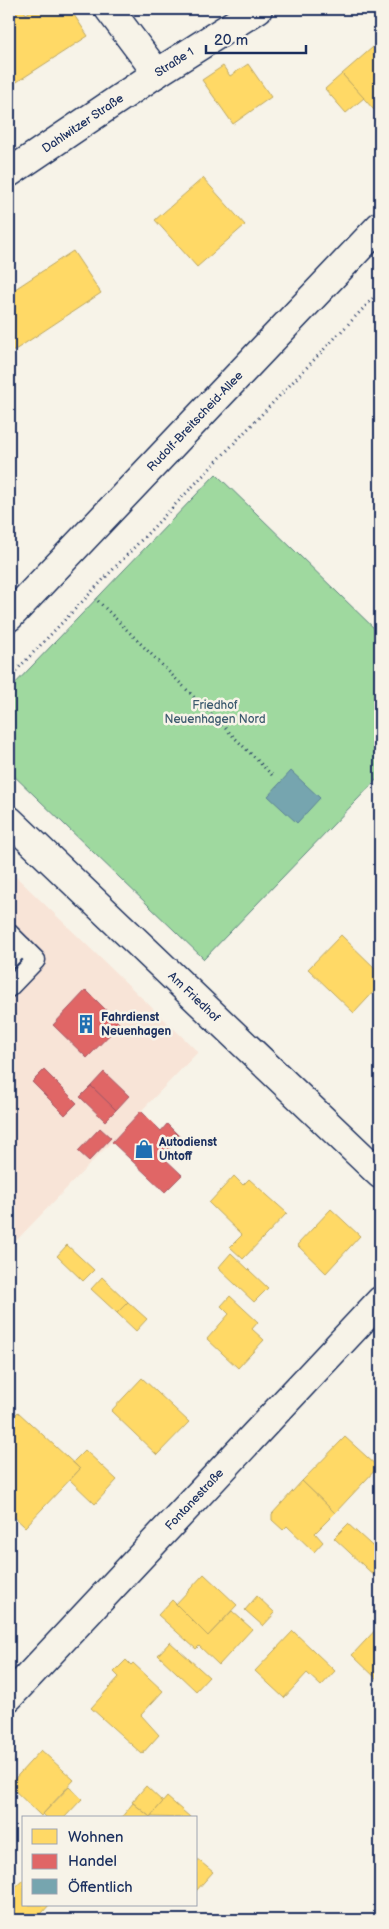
<svg xmlns="http://www.w3.org/2000/svg" width="389" height="1929" viewBox="0 0 389 1929" font-family="'Balsamiq Sans',sans-serif">
<rect width="100%" height="100%" fill="#f7f3e8"/>
<filter id="ink" filterUnits="userSpaceOnUse"><feTurbulence type="fractalNoise" baseFrequency=".02" numOctaves="2"/><feDisplacementMap in="SourceGraphic" scale="10" xChannelSelector="R" yChannelSelector="G"/><feConvolveMatrix kernelMatrix="1 2 1 2 8 2 1 2 1" color-interpolation-filters="sRGB"/></filter>
<g filter="url(#ink)">
<polygon fill="#f8e4d7" points="9,870 198,1052 9,1248"/>
<polygon fill="#9fd99f" stroke="#5d847e" points="216,474 380,634 380,776 204,959 9,771 9,690"/>
<g fill="#ffd966" stroke="#bba664">
<polygon points="20,9 23,9 26,14 34,9 70,9 88,36 9,87 9,25 12,23 9,16"/>
<polygon points="380,41 380,104 374,110 342,74"/>
<polygon points="248,64 271,97 233,124 202,80 223,66 230,76"/>
<polygon points="342,74 364,98 346,113 325,89"/>
<polygon points="203,178 245,225 197,267 155,220"/>
<polygon points="73,251 101,293 9,354 9,293"/>
<polygon points="341,935 380,973 380,985 354,1013 308,969"/>
<polygon points="234,1176 243,1185 249,1179 287,1213 243,1259 230,1247 242,1235 209,1203"/>
<polygon points="331,1209 360,1236 326,1273 297,1245"/>
<polygon points="67,1245 94,1270 83,1281 57,1256"/>
<polygon points="231,1253 268,1288 254,1302 218,1268"/>
<polygon points="102,1277 128,1302 117,1313 91,1289"/>
<polygon points="230,1296 258,1322 252,1329 264,1340 238,1368 207,1339 229,1314 221,1306"/>
<polygon points="128,1302 147,1319 136,1331 117,1313"/>
<polygon points="142,1378 189,1422 157,1455 111,1411"/>
<polygon points="18,1412 80,1469 25,1527 9,1512 9,1461 13,1456 9,1451 9,1422"/>
<polygon points="345,1437 378,1467 335,1513 302,1481"/>
<polygon points="85,1450 117,1480 95,1504 70,1480 80,1469 73,1462"/>
<polygon points="302,1481 335,1513 315,1533 323,1542 314,1552 287,1526 283,1530 272,1520 272,1514"/>
<polygon points="348,1524 380,1553 379,1580 334,1538"/>
<polygon points="380,1536 380,1553 372,1546"/>
<polygon points="204,1574 237,1605 208,1636 175,1605"/>
<polygon points="257,1596 275,1613 263,1626 245,1610"/>
<polygon points="172,1600 208,1636 232,1611 252,1629 219,1665 199,1646 196,1649 158,1615"/>
<polygon points="380,1625 380,1682 352,1655"/>
<polygon points="293,1631 335,1671 321,1686 307,1673 284,1698 255,1671"/>
<polygon points="170,1642 209,1677 196,1691 158,1655"/>
<polygon points="126,1660 131,1665 133,1663 163,1691 141,1715 159,1735 142,1754 91,1708 119,1677 114,1672"/>
<polygon points="41,1750 74,1780 41,1816 9,1785"/>
<polygon points="146,1786 163,1802 150,1817 132,1802"/>
<polygon points="69,1787 82,1799 64,1818 47,1818 43,1814"/>
<polygon points="167,1797 190,1817 190,1818 150,1817"/>
<polygon points="133,1803 150,1817 150,1818 121,1818"/>
<polygon points="196,1858 213,1872 196,1891"/>
<polygon points="24,1879 24,1905 49,1905 36,1920 9,1920 9,1893"/>
</g>
<g fill="#e06666" stroke="#a55664">
<polygon points="86,990 120,1024 87,1058 53,1025"/>
<polygon points="44,1070 77,1103 65,1115 32,1082"/>
<polygon points="104,1072 129,1096 116,1110 91,1086"/>
<polygon points="91,1086 116,1110 105,1121 80,1097"/>
<polygon points="141,1111 161,1131 167,1124 180,1137 162,1156 182,1175 165,1192 112,1142"/>
<polygon points="100,1128 111,1138 89,1161 78,1151"/>
</g>
<polygon fill="#76a5af" stroke="#5b8297" points="291,771 320,798 297,823 268,796"/>
<g fill="none" stroke-linecap="round" stroke-linejoin="round">
<g stroke="#1b2f5e" stroke-width="21">
<g id="service">
<polyline points="9,933 36,960 9,988"/>
<polyline points="9,959 22,946"/>
</g>
</g>
<g stroke="#1b2f5e" stroke-width="31">
<g id="minor">
<polyline points="109,9 157,73"/>
<path id="s1" d="M9 173 157 73 258 9"/>
<path id="s2" d="M9 820 380 1174"/>
<path id="s3" d="M9 1697 380 1301"/>
</g>
</g>
<g stroke="#1b2f5e" stroke-width="31">
<g id="tertiary">
<path id="s4" d="M9 617 380 226"/>
</g>
</g>
<g stroke="#1b2f5e" stroke-width="3" stroke-dasharray="1 4" stroke-linecap="butt">
<polyline points="98,601 273,776"/>
<polyline points="9,678 380,291"/>
</g>
<use href="#service" stroke="#f7f3e8" stroke-width="18"/>
<use href="#minor" stroke="#f7f3e8" stroke-width="28"/>
<use href="#tertiary" stroke="#f7f3e8" stroke-width="28"/>
</g>
</g>
<defs>
<g id="building-bare" transform="scale(1.5)"><path d="M-4-6H4V6H1V3H-1V6H-4ZM-2.5-4.3h1.7v1.8h-1.7ZM.8-4.3h1.7v1.8H.8ZM-2.5-1h1.7V.8h-1.7ZM.8-1h1.7V.8H.8Z" fill="#1f6fb2" stroke="#f7f3e8" stroke-width="2.5" paint-order="stroke"/></g>
<g id="shop-bare" transform="scale(1.5)"><path d="M-5-2.5h2.3a2.7 3.5 0 0 1 5.4 0H5L5.5 6h-11ZM-1.5-2.5h3a1.5 2.3 0 0 0-3 0Z" fill="#1f6fb2" stroke="#f7f3e8" stroke-width="2.5" paint-order="stroke"/></g>
</defs>
<g fill-rule="evenodd">
<use href="#building-bare" x="86" y="1024"/>
<use href="#shop-bare" x="144" y="1149"/>
</g>
<g text-anchor="middle" stroke-width="5" stroke-linejoin="round" paint-order="stroke">
<g font-size="12" fill="#1b2f5e" stroke="#f7f3e8">
<text dy="4" stroke="none"><textPath href="#s1" startOffset="199">Straße 1</textPath></text>
<text dy="4" stroke="none"><textPath href="#s1" startOffset="89">Dahlwitzer Straße</textPath></text>
<text dy="4" stroke="none"><textPath href="#s4" startOffset="270">Rudolf-Breitscheid-Allee</textPath></text>
<text dy="4" stroke="none"><textPath href="#s2" startOffset="256">Am Friedhof</textPath></text>
<text dy="4" stroke="none"><textPath href="#s3" startOffset="271">Fontanestraße</textPath></text>
</g>
<g font-size="12" fill="#3c5a6e" stroke="#f7f3e8">
<text x="215" y="709">Friedhof<tspan x="215" dy="14">Neuenhagen Nord</tspan></text>
</g>
<g font-size="12" font-weight="bold" fill="#1b2f5e" stroke="#f7f3e8" text-anchor="start">
<text x="101" y="1021">Fahrdienst<tspan x="101" dy="14">Neuenhagen</tspan></text>
<text x="159" y="1146">Autodienst<tspan x="159" dy="14">Uhtoff</tspan></text>
</g>
</g>
<rect width="389" height="1929" fill="none" stroke="#f7f3e8" stroke-width="30"/>
<rect x="15" y="15" width="359" height="1899" fill="none" stroke="#1b2f5e" stroke-width="2" filter="url(#ink)"/>
<rect x="22" y="1816" width="175" height="90" fill="#f7f3e8" stroke="#9fa5b1"/>
<rect x="32" y="1829" width="25" height="15" fill="#ffd966" stroke="#9fa5b1"/>
<text x="68" y="1842" font-size="15" fill="#1b2f5e">Wohnen</text>
<rect x="32" y="1854" width="25" height="15" fill="#e06666" stroke="#9fa5b1"/>
<text x="68" y="1866" font-size="15" fill="#1b2f5e">Handel</text>
<rect x="32" y="1879" width="25" height="15" fill="#76a5af" stroke="#9fa5b1"/>
<text x="68" y="1892" font-size="15" fill="#1b2f5e">Öffentlich</text>
<path d="M206 45v8h100v-8" fill="none" stroke="#1b2f5e" stroke-width="2.5"/>
<text x="214" y="45" font-size="15" fill="#1b2f5e" stroke="#f7f3e8" stroke-width="4" paint-order="stroke">20 m</text>
</svg>
